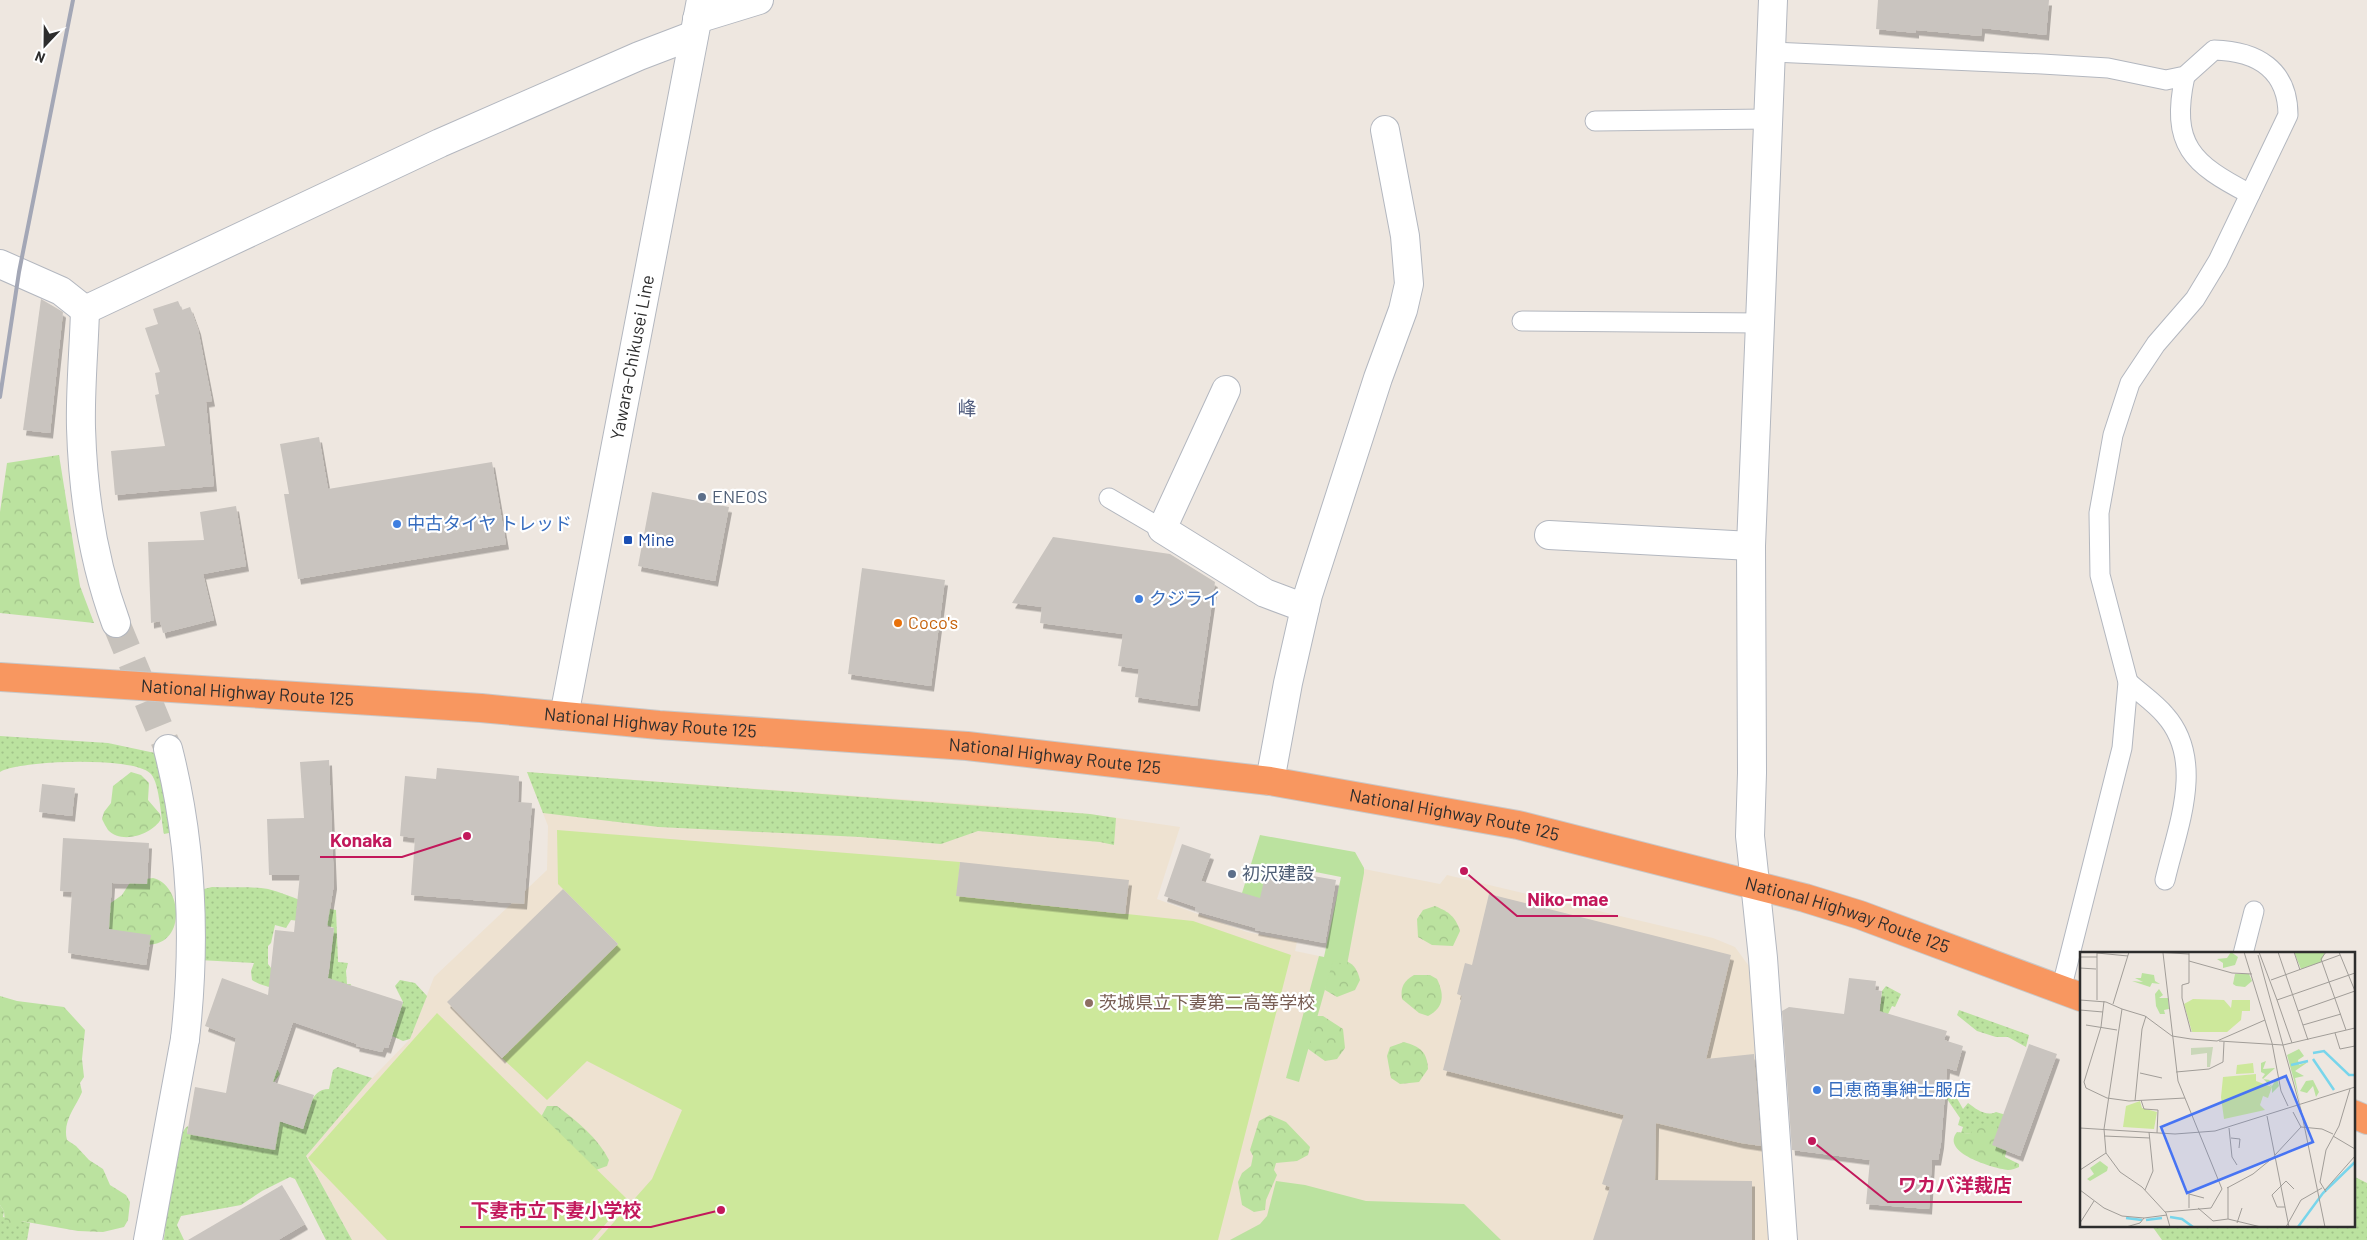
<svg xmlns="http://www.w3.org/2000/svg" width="2367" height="1240" viewBox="0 0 2367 1240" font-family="Barlow,'Noto Sans JP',sans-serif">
<defs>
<pattern id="grass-dots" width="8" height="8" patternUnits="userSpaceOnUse" patternTransform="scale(1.25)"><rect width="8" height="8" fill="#bbe29f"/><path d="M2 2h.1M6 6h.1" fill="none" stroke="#a1c289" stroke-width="1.8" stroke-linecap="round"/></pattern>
<pattern id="forest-crowns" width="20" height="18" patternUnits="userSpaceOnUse" patternTransform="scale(1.25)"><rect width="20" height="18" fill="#bbe29f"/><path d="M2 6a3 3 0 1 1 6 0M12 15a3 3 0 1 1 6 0" fill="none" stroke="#a1c289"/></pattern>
<filter id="shadow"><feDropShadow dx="3" dy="5.5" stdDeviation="0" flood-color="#0004"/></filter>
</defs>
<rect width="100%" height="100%" fill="#eee7e0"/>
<polygon fill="#eee2d1" points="527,772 1011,807 1090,814 1180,827 1157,899 1247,932 1297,942 1295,951 1324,957 1355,852 1364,869 1440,884 1447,875 1713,938 1735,947 1751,969 1770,1240 352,1240 306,1156 353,1098 410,1039 434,977 547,870 548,826"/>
<g fill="url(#grass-dots)" fill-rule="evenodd">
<path d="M0 736 108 743 155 753 172 829 169 833 164 834C161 820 160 784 151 774 136 756 19 760 0 772Z"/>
<polygon points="527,772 1090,814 1116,818 1114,845 1100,842 978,831 941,844 860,837 659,827 543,813"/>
<path d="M212 887C230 888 251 886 268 889 292 895 311 907 336 910L338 962 348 963 346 971 347 984H351L349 990C322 990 275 995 252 980L251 971 254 963 199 960 200 890ZM291 920 324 924 334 928 329 974 271 968 268 964V946L271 943 275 925 286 928Z"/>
<polygon points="400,980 415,983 427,996 410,1039 403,1041 392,1036 403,1002 395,986"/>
<polygon points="1886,986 1901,994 1895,1007 1892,1006 1886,1018 1879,1019 1882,991"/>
<polygon points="1959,1010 2029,1035 2026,1047 2008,1037 1996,1037 1977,1031 1957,1015"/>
<path d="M274 1064 280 1074 274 1082 268 1080 256 1114 303 1129C309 1113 309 1089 329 1089L333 1070 338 1067 372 1078 306 1156 352 1240H326L295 1179 290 1177 262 1191 241 1205 181 1216 177 1225 184 1240H164C167 1219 172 1135 188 1126L187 1134Z"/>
<path d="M1945 1084H1949L1963 1109 1968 1103C1976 1109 1986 1117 1996 1112L2006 1115 1999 1130 1971 1134 1961 1133 1963 1127 1958 1125 1960 1118 1945 1096Z"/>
<polygon points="2353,1176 2367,1183 2367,1240 2162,1240 2152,1226 2353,1226"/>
<polygon points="0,1205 4,1211 3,1217 30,1223 27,1240 0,1240"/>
</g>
<g fill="url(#forest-crowns)">
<polygon points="59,455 80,586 94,623 0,613 0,512 7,463"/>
<path d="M131 772 141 775 149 783 148 800 160 814 161 819C153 834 122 845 108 830 106 827 104 823 102 819L104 812 111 803 113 786Z"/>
<path d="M153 878C183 884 189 952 140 944 130 942 118 934 108 930L105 907 122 895 131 881Z"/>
<path d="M1435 906C1449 912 1455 916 1460 931L1453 946 1432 945 1418 937 1417 919 1423 910Z"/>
<path d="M1326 959C1345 959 1355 960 1360 980L1355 990 1337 997 1325 990Z"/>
<path d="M1414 975H1430L1437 979C1444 994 1445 1007 1428 1016L1419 1013 1402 999C1400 987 1404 981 1414 975Z"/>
<path d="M0 996 17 1001 64 1007 85 1030 82 1059 84 1077 80 1083 82 1092C76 1107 62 1121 67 1140L76 1146 89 1160 103 1169 110 1185 126 1195 130 1202 128 1220 124 1227 103 1232 78 1231 21 1221 13 1229 5 1223 4 1211 0 1205Z"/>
<polygon points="1316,1016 1323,1016 1343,1029 1345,1048 1337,1059 1325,1061 1304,1046"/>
<path d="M1404 1042C1420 1047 1427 1051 1428 1069L1419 1082 1400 1084 1391 1078 1387 1056 1390 1047Z"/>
<path d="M547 1106H557C577 1121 598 1138 609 1160L607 1166 593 1171 541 1117Z"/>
<polygon points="1270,1115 1286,1122 1310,1147 1308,1155 1297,1161 1276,1163 1274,1170 1277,1175 1266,1200 1265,1210 1254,1212 1242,1205 1238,1182 1242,1173 1251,1166 1253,1156 1250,1150 1259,1121"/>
<path d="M1987 1123 1996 1125 2007 1148 2005 1157 2019 1164V1167C2016 1168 2012 1170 2008 1170 1993 1168 1940 1153 1957 1132L1971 1134 1975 1125Z"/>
</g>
<g fill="#bbe29f">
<polygon points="1260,835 1355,852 1364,868 1364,873 1347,965 1333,961 1299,1082 1286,1078 1319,956 1324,957 1341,877 1275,864 1267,868 1260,904 1242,893"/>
<polygon points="1276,1181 1305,1185 1366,1201 1464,1204 1501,1240 1230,1240 1260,1224 1267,1216"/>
</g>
<g fill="#cde89b">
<polygon points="557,830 960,862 957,896 1193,921 1291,955 1218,1240 598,1240 652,1179 682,1110 587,1061 547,1100 502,1058 618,944 558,884"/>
<polygon points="437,1013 627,1199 592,1240 387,1240 308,1158"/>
</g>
<g fill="#c9c4bf" filter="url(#shadow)">
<polygon points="1878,0 2049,0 2046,35 1982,28 1981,36 1916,30 1916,33 1876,29"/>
<polygon points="41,299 63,312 50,433 23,430"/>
<polygon points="178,301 182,310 190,307 198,329 212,401 206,402 214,486 115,495 111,451 165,446 155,395 159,394 155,373 160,372 145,328 158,324 153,309"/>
<polygon points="319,437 328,489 492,462 506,544 298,579 284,494 289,494 280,444"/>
<polygon points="652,492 729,507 715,581 638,566"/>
<polygon points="236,506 246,566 203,574 214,620 163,633 160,621 151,623 148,542 204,540 200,512"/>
<polygon points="1053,537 1170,554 1215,582 1197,706 1135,697 1139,669 1118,666 1123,634 1040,623 1042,607 1012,603"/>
<polygon points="862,568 945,580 931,686 848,674"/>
<polygon points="329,760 334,884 327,927 334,928 328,978 403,1002 388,1048 384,1047 382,1052 356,1046 357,1044 293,1022 273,1082 314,1095 303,1129 280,1121 275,1150 187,1134 195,1087 226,1093 236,1038 205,1026 222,978 268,995 275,930 294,932 300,875 269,875 267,819 304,818 300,762"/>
<polygon points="437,768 519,776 518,802 532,803 524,904 411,895 415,838 400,836 405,776 436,779"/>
<polygon points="42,784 75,788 72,816 39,812"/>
<polygon points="63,838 149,843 147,884 112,883 109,929 151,935 146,965 68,953 72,892 60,891"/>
<polygon points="1182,844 1211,854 1201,881 1260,898 1267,868 1336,880 1325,943 1255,930 1256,928 1195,911 1196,907 1164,896"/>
<polygon points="960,862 1129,880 1125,914 956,896"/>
<polygon points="563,889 618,944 502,1058 447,1002"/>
<polygon points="1489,894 1731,955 1706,1059 1754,1054 1761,1146 1741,1143 1656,1123 1655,1180 1752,1181 1752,1240 1593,1240 1610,1187 1602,1184 1624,1115 1443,1070 1462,996 1457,994 1465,963 1472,965"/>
<polygon points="1849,978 1876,981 1875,990 1882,991 1879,1011 1947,1031 1944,1040 1963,1046 1956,1071 1947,1068 1941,1143 1938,1160 1932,1160 1929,1209 1866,1204 1870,1160 1792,1150 1782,1011 1789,1007 1844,1014"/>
<polygon points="2029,1044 2057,1054 2020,1156 1992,1145"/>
<polygon points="282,1185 305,1224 278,1240 188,1240"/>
</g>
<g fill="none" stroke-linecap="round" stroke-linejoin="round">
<polyline stroke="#c7c2bc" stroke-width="28" stroke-dasharray="28 14" stroke-linecap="butt" points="116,623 168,749"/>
<g stroke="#b3b7bf" stroke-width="21">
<g id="lane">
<path d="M1771 52 2042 64 2108 68 2166 80 2185 76 2214 50C2256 51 2288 69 2288 115L2218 261 2195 299 2156 344 2130 383 2113 435 2099 513 2100 575 2128 682 2122 748 2061 990"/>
<path d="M2185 76C2170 145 2192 164 2250 194"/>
<polyline points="1595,121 1768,119"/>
<polyline points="1522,321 1760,323"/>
<polyline points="1109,498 1162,529"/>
<path d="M2128 682C2140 693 2155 703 2165 715 2206 761 2177 828 2165 880"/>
<polyline points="2243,954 2254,911"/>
</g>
</g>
<g stroke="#b3b7bf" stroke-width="30">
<g id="street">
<polyline points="1773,0 1751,546 1752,773 1750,836 1763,958 1783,1240"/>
<polyline points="697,19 759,0"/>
<polyline points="0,264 61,291 85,310"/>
<polyline points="85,310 440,143 639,56 694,35"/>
<path d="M85 310C84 349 80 389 81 428 83 495 93 561 116 623"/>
<polyline points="1226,390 1162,529 1265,593 1305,608"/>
<polyline points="1549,535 1751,546"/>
<path d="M168 749C192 843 196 942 185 1039"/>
<polyline points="1270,781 1288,683 1308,595 1378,378 1403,310 1409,284 1405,236 1385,130"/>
</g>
</g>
<g stroke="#b3b7bf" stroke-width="30">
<g id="secondary">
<path id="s1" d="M564 716 701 0"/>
<polyline points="148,1240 185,1039"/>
</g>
</g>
<g stroke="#c8c8c8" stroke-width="30">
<g id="highway">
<path id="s2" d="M0 677 481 708 659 725 967 746 1270 781 1518 825 1805 898 1860 915 2081 997"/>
<polyline points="2353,1114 2367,1120"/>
</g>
</g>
<use href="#lane" stroke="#fff" stroke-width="19"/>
<use href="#street" stroke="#fff" stroke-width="28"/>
<use href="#secondary" stroke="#fff" stroke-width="28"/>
<use href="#highway" stroke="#f89760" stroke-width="28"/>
<polyline stroke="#a3a7b6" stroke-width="4" points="0,397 19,272 73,0"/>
</g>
<g fill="#5c6f8a" stroke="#fff" stroke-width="2">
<circle cx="702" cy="497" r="5"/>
<circle cx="1232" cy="874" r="5"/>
</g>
<g fill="#3f7fe0" stroke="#fff" stroke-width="2">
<circle cx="397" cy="524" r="5"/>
<circle cx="1139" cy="599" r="5"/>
<circle cx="1817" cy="1090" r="5"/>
</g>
<rect fill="#1a4fb4" stroke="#fff" stroke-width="2" x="623" y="535" width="10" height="10" rx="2.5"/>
<circle fill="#e8710a" stroke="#fff" stroke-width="2" cx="898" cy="623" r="5"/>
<circle fill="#8d6e63" stroke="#fff" stroke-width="2" cx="1089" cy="1003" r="5"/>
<g text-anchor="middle" stroke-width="4.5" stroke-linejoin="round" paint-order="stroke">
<g font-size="18" fill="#2d2d2d" stroke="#fff">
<text dy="6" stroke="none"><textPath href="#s1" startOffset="365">Yawara-Chikusei Line</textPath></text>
<text dy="6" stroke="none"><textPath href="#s2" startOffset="248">National Highway Route 125</textPath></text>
<text dy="6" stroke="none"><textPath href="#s2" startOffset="652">National Highway Route 125</textPath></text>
<text dy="6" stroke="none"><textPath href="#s2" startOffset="1058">National Highway Route 125</textPath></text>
<text dy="6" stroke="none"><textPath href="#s2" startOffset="1462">National Highway Route 125</textPath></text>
<text dy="6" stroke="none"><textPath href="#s2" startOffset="1868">National Highway Route 125</textPath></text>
</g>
<g font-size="18" fill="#4e5e75" stroke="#fff" text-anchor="start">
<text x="712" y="503">ENEOS</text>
<text x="1242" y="880">初沢建設</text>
</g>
<g font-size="18" fill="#366cbe" stroke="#fff" text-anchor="start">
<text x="407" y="530">中古タイヤ トレッド</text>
<text x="1149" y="605">クジライ</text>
<text x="1827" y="1096">日恵商事紳士服店</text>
</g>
<g font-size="18" fill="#164399" stroke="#fff" text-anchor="start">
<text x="638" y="546">Mine</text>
</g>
<g font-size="18" fill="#c56008" stroke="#fff" text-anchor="start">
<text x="908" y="629">Coco's</text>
</g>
<g font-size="18" fill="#785e54" stroke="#fff" text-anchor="start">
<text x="1099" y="1009">茨城県立下妻第二高等学校</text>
</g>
<g font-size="19" fill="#4e5a7c" stroke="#fff">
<text x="967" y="415">峰</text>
</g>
</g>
<g transform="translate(2080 952)">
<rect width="275" height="275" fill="#eee7e0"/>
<path d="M151 0 158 5 155 13 143 16V11L137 7 147 6ZM214 0H245L241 10 221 17ZM62 21 74 23 75 29 80 32 72 31 70 35 52 29 63 30 55 26H61ZM79 37 83 43 79 46H88L89 57 84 58 85 62H80L76 54 75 42ZM219 97 224 104 218 108 219 113 228 110 215 119 224 124 215 126 220 150 207 103ZM186 109 183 117 195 116 183 127 190 128 188 131 192 134 197 126 199 134 192 141V135L182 126 185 122 181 120V111ZM233 128 239 140 236 145 233 134 227 141 220 139 226 129ZM20 209 28 215 27 219 10 229 7 227 14 222 10 216Z" fill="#bbe29f"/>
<path d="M155 22H169L172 29 165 35 156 34 153 32Z" fill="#bbe29f"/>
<path d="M133 95 130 115H127V101L111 103V96Z" fill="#c9d7b8"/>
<path d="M113 47 144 48 151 56 152 48H170V59H162L161 68 147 80H112L104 52ZM173 111 174 121 156 122 157 113ZM176 122V129L192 135 188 146 183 144 180 153 185 158 144 167 141 145 143 125ZM60 149 62 156 77 160 74 177 43 175 46 154Z" fill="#cde89b"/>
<path fill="none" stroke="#78d5eb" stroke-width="2.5" d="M233 101 244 99 269 123H275M233 107 254 138M211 113 228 109M90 265 102 267 113 275M46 266 62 268M66 268 82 266M218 275 243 241 275 210"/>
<path fill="none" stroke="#a19d98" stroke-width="1" d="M75 0 109 2M109 0V31L102 33V46L111 80M164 0 192 91 201 139 208 154M179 0 197 48M198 0 228 88M214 0 220 18M246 0 241 7 266 78M259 0 275 39M17 1 48 4M83 1 98 129 142 237 131 256 85 260M178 3 221 158 245 275M0 5H17M109 9 152 21 172 22M0 16 16 17M191 28 260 3M0 48 26 50 42 57M17 48V0M24 49 21 75 4 130 6 136 27 146 49 149 105 146M33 52 49 0M0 58 23 60M218 59 275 39M6 73 37 78M223 73 261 62M255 81 260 97 275 94M139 89 203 93 275 76M212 91 197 48 275 21M96 120 129 117 143 110 144 90M60 121 82 126M61 148 64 157 78 158 77 181M55 149 62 77 66 64M213 160 221 175M187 164 209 275M221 175 242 177 253 182M0 176 95 182 135 179 275 135M149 176 152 205 157 213M24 177 26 201 40 220 62 235 86 261 90 275M24 177 42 57 65 64 92 84 111 87 137 89 185 68M24 184 70 186M253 184 275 197M151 186 160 187 159 196M195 203 221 175M0 218 26 201M148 235V267L181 275M147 236 173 222 195 204M0 238 24 256 42 264 64 266 87 263M65 238 73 219 69 180M245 238 275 204M246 240 240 230 246 198 259 174 270 137M205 255H197L192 243 206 229 214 237M109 256V242L124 246M118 256 133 269 148 267M0 271 14 249M157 271 162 256M46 275 60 271 64 266M206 275 221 248 242 236"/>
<path fill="#4774f3" fill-opacity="0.15" stroke="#4774f3" stroke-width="2.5" d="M206 124 233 190 107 241 81 175Z"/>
<rect width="275" height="275" fill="none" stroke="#2d2d2d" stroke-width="2.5"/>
</g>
<path fill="none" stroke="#c2185b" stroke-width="2" d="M467 836L402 857H320M1464 871L1517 916H1618M1812 1141L1888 1202H2022M721 1210L651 1227H460"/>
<g fill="#c2185b" stroke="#fff" stroke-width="2">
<circle cx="467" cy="836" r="5"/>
<circle cx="1464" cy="871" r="5"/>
<circle cx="1812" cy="1141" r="5"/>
<circle cx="721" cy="1210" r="5"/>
</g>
<g font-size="19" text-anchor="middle" font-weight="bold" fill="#c2185b" stroke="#fff" stroke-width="4.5" stroke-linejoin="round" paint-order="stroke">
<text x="361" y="847">Konaka</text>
<text x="1568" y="906">Niko-mae</text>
<text x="1955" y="1192">ワカバ洋裁店</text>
<text x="556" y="1217">下妻市立下妻小学校</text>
</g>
<g transform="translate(45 45) rotate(202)" stroke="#ffffff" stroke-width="4" paint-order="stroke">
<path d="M0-4L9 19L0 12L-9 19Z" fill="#2d2d2d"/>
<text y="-8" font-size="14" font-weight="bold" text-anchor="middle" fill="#2d2d2d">N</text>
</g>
</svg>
